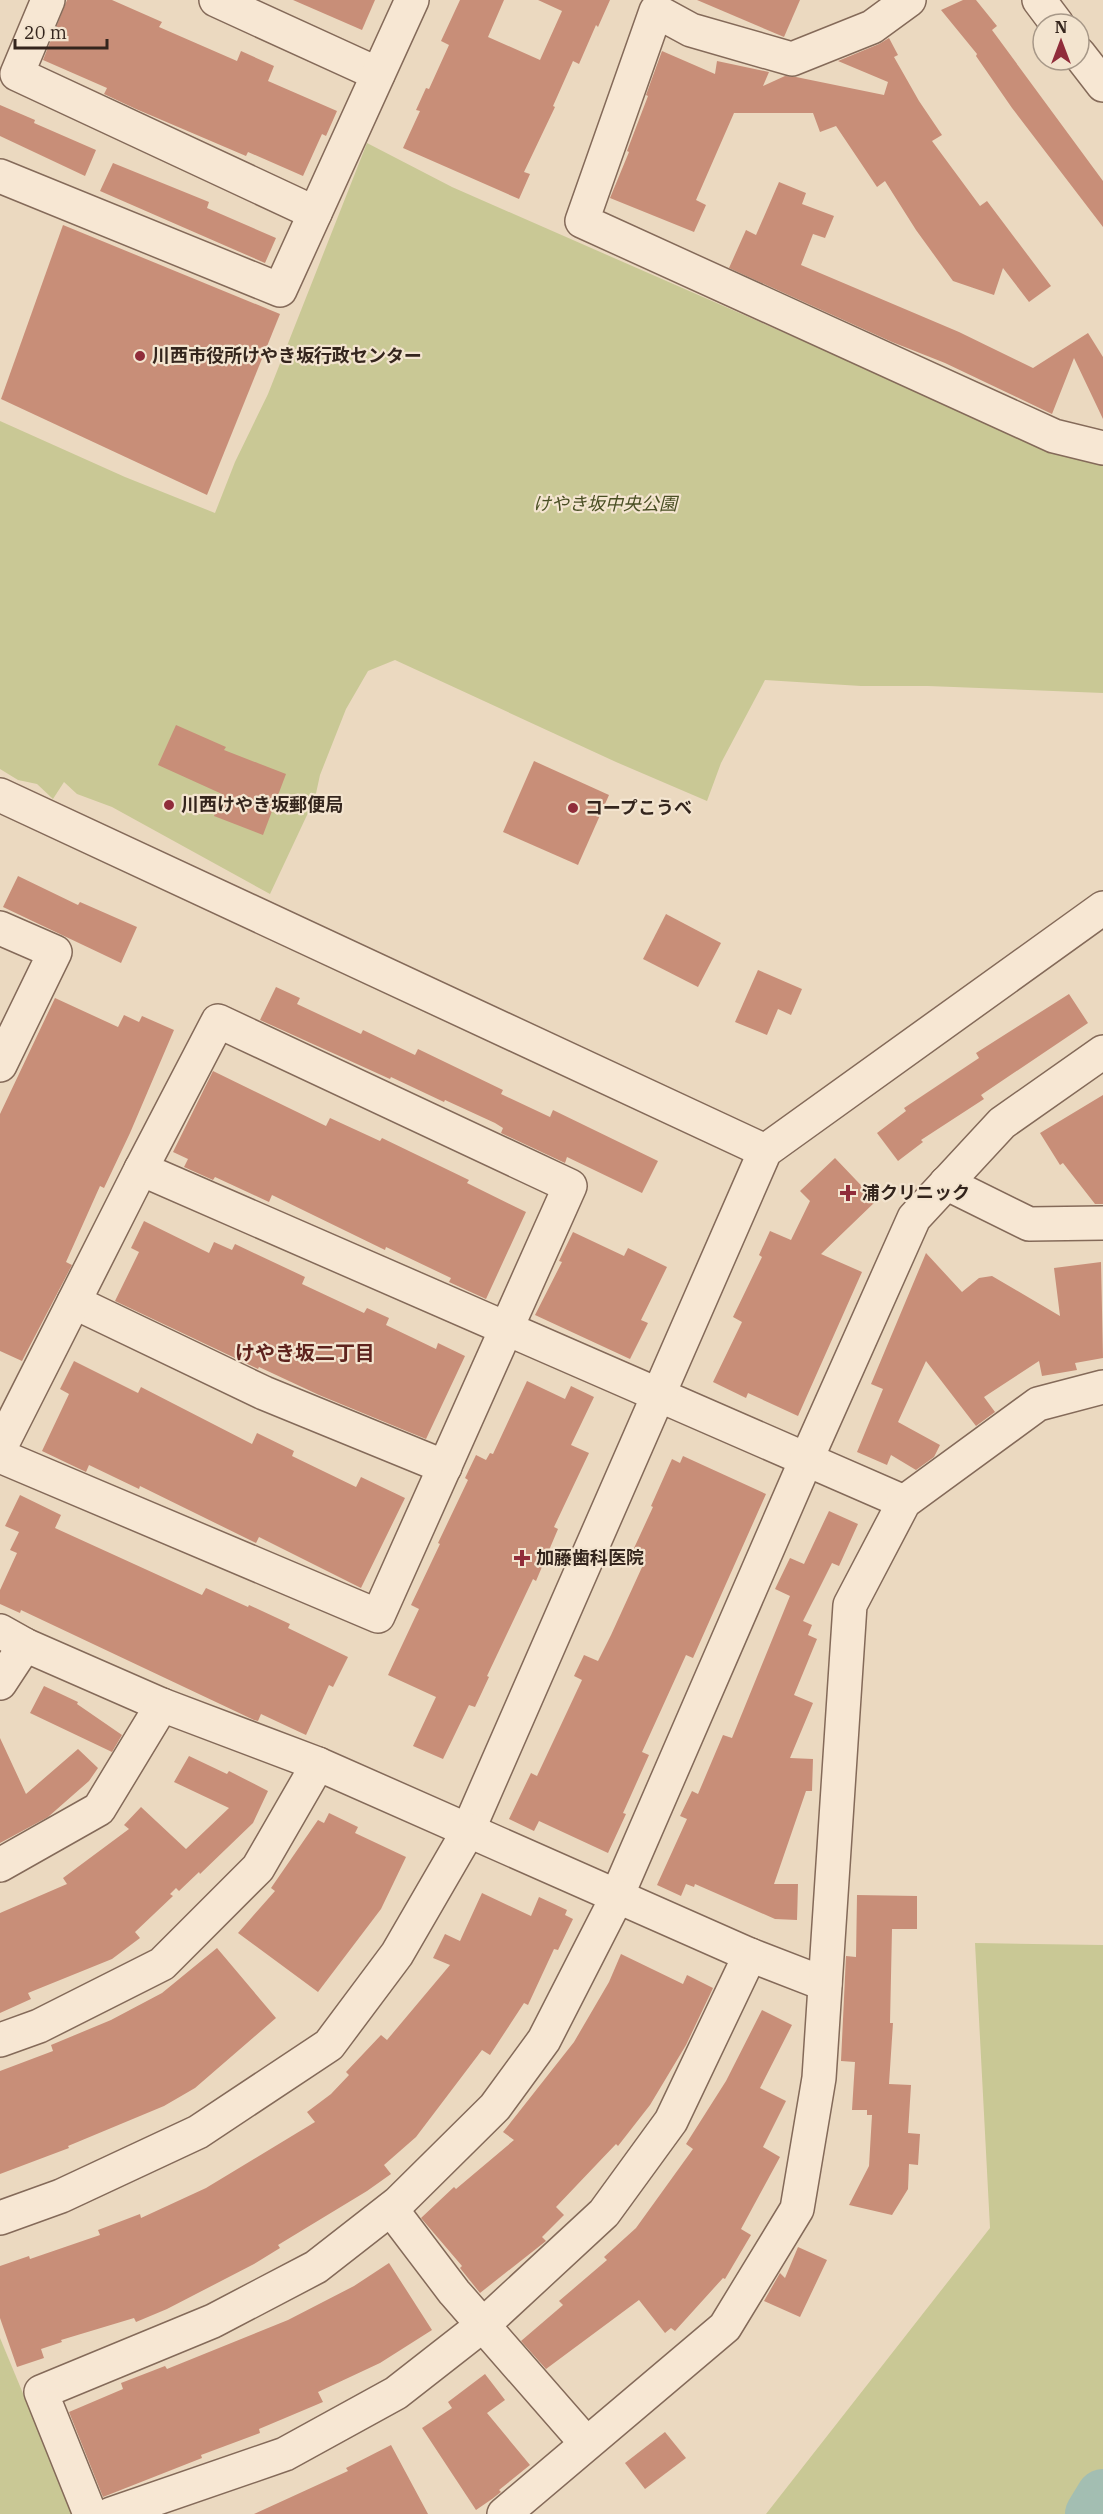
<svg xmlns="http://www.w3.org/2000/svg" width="1103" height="2514" viewBox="0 0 1103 2514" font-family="'IBM Plex Serif','Noto Sans JP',serif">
<rect width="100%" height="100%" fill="#ebd9c0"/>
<g fill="#c9c895">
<polygon points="367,143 452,187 1068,457 1103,458 1103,693 928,686 861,686 765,680 721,763 707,801 616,762 395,660 368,671 346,709 320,775 315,798 270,894 112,807 77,794 64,782 53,799 37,784 18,780 0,769 0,421 125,477 215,513 235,462 268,394"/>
<polygon points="975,1943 1103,1945 1103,2514 766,2514 990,2228"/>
<polygon points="0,2338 73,2514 0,2514"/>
</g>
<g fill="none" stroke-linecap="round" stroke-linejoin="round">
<polyline stroke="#a3beb2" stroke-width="54" points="1092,2514 1103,2496"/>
</g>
<g fill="#c88e78">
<polygon points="67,0 112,0 162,22 159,27 237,61 241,51 274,66 268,81 337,111 326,136 322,134 303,176 248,152 246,156 136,109 104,94 107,88 43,60"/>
<polygon points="293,0 375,0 362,30"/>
<polygon points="460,0 504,0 488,37 540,60 562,11 538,0 610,0 598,27 596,25 579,64 573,61 553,106 555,107 524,172 530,174 519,199 403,148 420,111 416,110 426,88 429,89 449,45 441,41"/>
<polygon points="697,0 800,0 784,37"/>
<polygon points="963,0 976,0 997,26 992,30 1103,181 1103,227 1012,108 976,56 977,54 941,10"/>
<polygon points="889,38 898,55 894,57 919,101 942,135 932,141 980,206 987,201 1051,286 1029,302 1003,268 994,295 953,281 916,230 885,181 877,187 836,126 820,132 813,113 734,113 696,200 706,205 694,232 610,198 629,152 627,151 648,96 646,95 662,51 715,74 717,61 769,72 763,86 785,76 796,77 884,95 888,82 838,61 879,44"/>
<polygon points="0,105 35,120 34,123 96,150 85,176 0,136"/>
<polygon points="113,163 209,202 207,208 276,238 265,263 100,191"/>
<polygon points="779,182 806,193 802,204 834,216 825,238 813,234 801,265 959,332 1033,368 1088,333 1103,357 1103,419 1074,358 1052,414 945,363 892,342 729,268 746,230 756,235"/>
<polygon points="63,225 280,314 207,495 1,399"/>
<polygon points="176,725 226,747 224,750 286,774 263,835 214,816 222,794 158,765"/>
<polygon points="534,761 609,795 578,865 503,832"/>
<polygon points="18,876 78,905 80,902 137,927 121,963 3,907"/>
<polygon points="666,914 721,943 698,987 643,959"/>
<polygon points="758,970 802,989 791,1015 778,1009 767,1035 735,1022"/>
<polygon points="276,987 300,998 297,1004 361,1034 363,1030 415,1055 418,1049 503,1090 501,1094 550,1117 553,1110 658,1161 642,1193 567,1157 565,1163 501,1133 503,1128 495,1123 445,1100 444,1102 391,1077 390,1079 260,1020"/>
<polygon points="1069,994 1088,1023 981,1095 984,1099 921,1140 923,1142 898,1161 877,1133 906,1111 904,1108 979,1058 976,1053"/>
<polygon points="55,998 118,1027 124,1015 139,1022 142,1016 174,1030 130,1133 104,1188 100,1186 66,1262 72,1265 22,1361 0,1351 0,1114"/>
<polygon points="213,1071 326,1126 330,1118 380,1141 382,1138 469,1180 467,1183 526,1212 486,1299 449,1282 451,1278 386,1247 385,1250 272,1195 269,1202 215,1177 213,1180 184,1167 188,1159 173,1152"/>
<polygon points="1103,1095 1103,1204 1095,1204 1063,1163 1060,1165 1040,1133"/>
<polygon points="835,1158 876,1201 821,1254 862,1272 798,1416 748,1393 746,1398 713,1382 742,1322 733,1317 762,1257 759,1255 770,1231 791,1240 810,1201 800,1191"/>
<polygon points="144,1221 209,1253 214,1242 232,1250 235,1244 305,1277 302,1284 364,1313 367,1308 389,1318 386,1325 436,1349 438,1343 465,1356 426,1439 319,1395 259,1367 258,1369 115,1301 139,1252 131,1248"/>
<polygon points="573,1232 624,1256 628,1248 667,1267 641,1320 648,1323 630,1359 535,1315 562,1262 559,1261"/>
<polygon points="926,1253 962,1292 979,1278 992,1276 1060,1316 1054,1268 1101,1262 1103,1358 1075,1363 1077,1370 1042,1376 1039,1361 984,1397 995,1412 976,1426 926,1361 898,1422 940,1445 934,1457 916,1470 891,1455 887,1465 857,1452 883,1389 871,1384"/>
<polygon points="74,1361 138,1393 141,1387 252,1444 257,1433 294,1451 292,1456 356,1487 361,1477 405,1498 361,1588 259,1537 256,1543 140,1486 139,1489 89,1465 86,1472 42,1451 69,1394 60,1389"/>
<polygon points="527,1381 565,1399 571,1386 594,1397 571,1445 589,1453 554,1527 558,1529 536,1581 533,1579 487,1676 489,1677 475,1707 469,1705 443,1759 413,1746 436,1697 388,1675 419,1609 411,1605 440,1544 438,1543 468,1480 465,1478 476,1455 486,1460 490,1453 493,1454"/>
<polygon points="683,1456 766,1494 693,1658 686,1655 642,1752 649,1755 623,1813 626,1814 608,1853 539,1821 534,1831 509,1819 531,1773 537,1776 582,1680 574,1676 584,1655 598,1661 611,1635 643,1565 629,1559 653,1507 651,1506 672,1459 680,1463"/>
<polygon points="20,1495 61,1515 55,1528 202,1595 206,1588 248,1607 249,1605 290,1624 288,1628 348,1657 333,1687 329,1685 306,1735 261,1714 258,1721 254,1720 21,1610 20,1613 0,1604 0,1590 17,1553 10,1550 19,1532 5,1526"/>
<polygon points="829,1511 858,1524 839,1566 832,1563 803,1621 812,1625 808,1635 817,1639 794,1695 813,1703 790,1758 813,1759 812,1791 806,1791 774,1884 798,1884 797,1920 775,1919 695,1884 694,1887 686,1884 681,1896 657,1885 687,1819 680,1816 692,1791 698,1794 723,1735 732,1738 763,1662 790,1596 775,1589 790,1558 804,1564"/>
<polygon points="44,1686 78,1702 77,1704 122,1735 112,1752 30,1713"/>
<polygon points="0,1738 26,1794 78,1749 98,1768 89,1781 48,1817 0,1843"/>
<polygon points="189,1756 227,1774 229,1771 268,1791 253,1823 200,1874 199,1872 179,1891 176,1888 170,1894 173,1896 135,1932 140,1938 112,1959 28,1993 31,1999 0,2013 0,1913 67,1884 63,1878 129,1829 124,1825 141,1807 186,1849 229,1808 174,1782"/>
<polygon points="329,1813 358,1827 355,1833 406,1857 381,1909 318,1992 238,1933 275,1891 271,1888 318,1820 324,1823"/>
<polygon points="482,1893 531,1916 539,1897 567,1910 565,1915 573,1919 558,1950 554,1949 528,2005 524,2003 490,2055 482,2050 416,2137 384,2165 391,2174 367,2191 278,2245 280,2248 254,2264 167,2309 136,2322 134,2318 61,2340 62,2342 41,2349 44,2358 17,2367 0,2318 0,2266 29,2256 30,2259 100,2235 98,2230 140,2214 141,2218 206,2188 315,2122 307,2112 331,2094 349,2075 346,2072 381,2035 387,2040 450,1965 433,1958 445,1934 460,1941"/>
<polygon points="857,1895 917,1896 917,1929 892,1929 890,2023 893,2023 889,2084 911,2085 908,2133 920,2134 918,2165 909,2164 908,2189 892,2215 849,2205 869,2166 872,2115 867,2115 867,2110 852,2110 855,2062 841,2061 846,1956 856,1957"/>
<polygon points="217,1948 276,2018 195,2088 164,2106 68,2146 69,2148 0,2174 0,2071 53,2051 51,2045 111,2020 162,1993"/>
<polygon points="621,1954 683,1984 687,1975 713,1988 686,2045 650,2105 618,2146 616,2144 556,2207 564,2215 542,2237 546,2241 480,2293 460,2268 462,2266 421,2218 454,2187 456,2189 514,2140 503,2132 574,2042 609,1982"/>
<polygon points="762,2010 792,2025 760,2088 786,2101 763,2147 780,2157 741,2229 751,2235 725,2279 723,2278 675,2331 671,2328 665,2333 639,2300 546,2369 521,2341 563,2305 559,2301 607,2260 604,2257 636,2228 693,2149 686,2144 726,2081"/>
<polygon points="798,2247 827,2260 800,2317 764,2301 780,2273 785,2278"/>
<polygon points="389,2263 432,2330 380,2363 318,2392 323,2402 259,2429 260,2433 201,2455 202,2458 103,2497 69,2412 123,2389 121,2383 165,2366 167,2369 288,2320 354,2286"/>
<polygon points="485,2374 505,2400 487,2413 530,2465 499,2490 501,2492 492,2499 476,2510 422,2428 452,2408 448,2402"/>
<polygon points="665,2432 686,2458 645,2489 625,2463"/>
<polygon points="391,2445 428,2514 254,2514 348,2471 346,2468"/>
</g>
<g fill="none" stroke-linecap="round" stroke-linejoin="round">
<g stroke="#846a59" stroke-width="36">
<g id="minor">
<polyline points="48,0 17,74 315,213"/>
<polyline points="216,0 378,74"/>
<polyline points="909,0 872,27 792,59 691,30 656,11 582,221 1054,436 1103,448"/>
<polyline points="1039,0 1057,24"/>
<polyline points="1079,54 1103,85"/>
<polyline points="0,176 280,290 412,0"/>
<polyline points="0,795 765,1151"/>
<polyline points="0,928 55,952 0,1065"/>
<polyline points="946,1183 1029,1224 1103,1223"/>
<polyline points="74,1302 264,1393 445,1467"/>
<polyline points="0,1448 141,1169"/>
<path d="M0 1456 378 1616C442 1473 507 1330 570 1186L218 1021 141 1169 904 1502"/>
<polyline points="0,1631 25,1645 162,1705"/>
<polyline points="0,1683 25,1645"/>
<polyline points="0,1865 99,1809 162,1705 318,1764 258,1868 162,1964 39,2026 0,2040"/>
<polyline points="750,1955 825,1984"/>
<polyline points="391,2209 454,2292 586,2443"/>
<polyline points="0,2218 61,2196 198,2132 329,2045 397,1954 466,1835 765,1151 1103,908"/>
<polyline points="90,2514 41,2392 213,2321 316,2267 398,2203 495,2107 544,2040 613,1905 803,1467 914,1218 1002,1123 1103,1052"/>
<polyline points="111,2514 285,2454 396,2393 483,2325 604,2213 671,2121 750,1955 318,1764"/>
<polyline points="504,2514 725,2327 797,2209 819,2078 850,1605 904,1502 1038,1404 1103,1387"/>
</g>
</g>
<use href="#minor" stroke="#f7e7d3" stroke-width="33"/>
</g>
<g fill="#902c3a" stroke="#f3e4cf" stroke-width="2">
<circle cx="140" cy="356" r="6"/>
<circle cx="169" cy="805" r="6"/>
<circle cx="573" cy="808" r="6"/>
<path d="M845 1184h6v6h6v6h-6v6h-6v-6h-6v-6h6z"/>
<path d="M519 1549h6v6h6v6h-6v6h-6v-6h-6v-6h6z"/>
</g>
<g text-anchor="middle" stroke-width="4.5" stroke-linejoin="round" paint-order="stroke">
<g font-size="18" font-weight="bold" fill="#34251d" stroke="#f3e4cf" text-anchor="start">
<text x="152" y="362">川西市役所けやき坂行政センター</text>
<text x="181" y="811">川西けやき坂郵便局</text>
<text x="585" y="814">コープこうべ</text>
<text x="862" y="1199">浦クリニック</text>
<text x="536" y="1564">加藤歯科医院</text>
</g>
<g font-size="18" font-style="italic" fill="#4a4f24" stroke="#f3e4cf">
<text x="605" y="510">けやき坂中央公園</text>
</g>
<g font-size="20" font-weight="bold" fill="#5e231e" stroke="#f3e4cf">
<text x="305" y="1360">けやき坂二丁目</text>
</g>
</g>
<g transform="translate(1061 42)"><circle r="28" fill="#f3e4cf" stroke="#a79888" stroke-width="1.5"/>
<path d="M0-4.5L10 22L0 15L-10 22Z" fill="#902c3a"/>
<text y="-9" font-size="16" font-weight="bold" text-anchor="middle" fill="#34251d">N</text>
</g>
<path d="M15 39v9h92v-9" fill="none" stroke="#34251d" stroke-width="3"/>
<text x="24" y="39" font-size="18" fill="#34251d" stroke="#f3e4cf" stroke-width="4.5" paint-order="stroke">20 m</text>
</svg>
